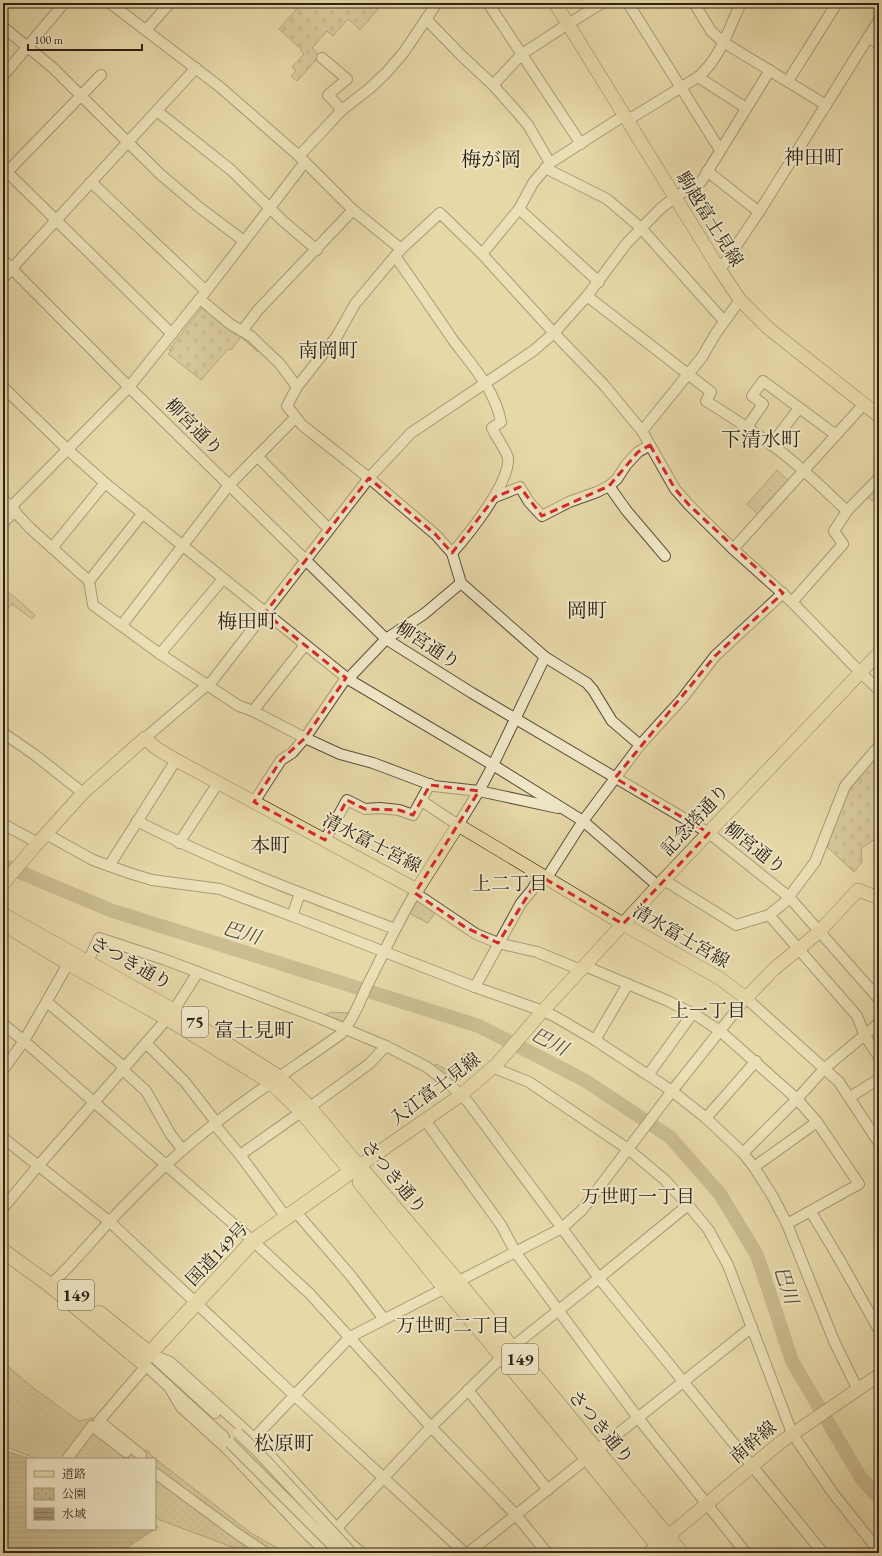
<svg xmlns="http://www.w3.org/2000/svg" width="882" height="1556" viewBox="0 0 882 1556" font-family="'EB Garamond','Noto Serif JP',serif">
<defs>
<pattern id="forest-crowns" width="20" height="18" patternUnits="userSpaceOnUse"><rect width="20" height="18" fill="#c7b990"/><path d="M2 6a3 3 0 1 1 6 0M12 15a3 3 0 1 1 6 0" fill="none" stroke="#ab9f7b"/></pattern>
<pattern id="cemetery-stones" width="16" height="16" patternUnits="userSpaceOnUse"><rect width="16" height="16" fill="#c7b990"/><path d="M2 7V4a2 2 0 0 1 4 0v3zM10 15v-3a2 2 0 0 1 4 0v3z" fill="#ab9f7b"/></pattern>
<pattern id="park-dots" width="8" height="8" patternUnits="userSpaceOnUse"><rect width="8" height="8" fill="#c7b990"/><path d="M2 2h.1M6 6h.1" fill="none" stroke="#ab9f7b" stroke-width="1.8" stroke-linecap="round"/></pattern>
<pattern id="water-rules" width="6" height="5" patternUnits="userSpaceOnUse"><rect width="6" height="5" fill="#a89a77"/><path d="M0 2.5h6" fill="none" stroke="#897d61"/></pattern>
</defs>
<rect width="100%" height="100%" fill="#e7d8a8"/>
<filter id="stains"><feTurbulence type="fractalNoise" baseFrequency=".005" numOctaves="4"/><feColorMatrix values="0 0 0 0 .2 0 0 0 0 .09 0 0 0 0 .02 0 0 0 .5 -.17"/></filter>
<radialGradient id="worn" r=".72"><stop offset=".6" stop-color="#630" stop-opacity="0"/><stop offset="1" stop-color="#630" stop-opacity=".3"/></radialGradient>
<polygon fill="url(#forest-crowns)" stroke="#7a6e54" points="465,1053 482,1060 454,1085 433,1068 436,1064 451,1072"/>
<g fill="url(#cemetery-stones)" stroke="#7a6e54">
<polygon points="302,3 370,3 378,9 360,30 348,19 333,36 327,31 312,48 320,56 297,81 291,76 296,71 292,67 304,54 301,51 302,50 279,29"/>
<polygon points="204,305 262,348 258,352 241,337 231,350 228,349 201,380 168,354 171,351 169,350"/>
<polygon points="879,482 879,505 874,500 872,501 865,495"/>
<polygon points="3,587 35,615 32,619 12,604 3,614"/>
<polygon points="879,749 879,841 877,843 873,840 861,849 862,862 854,872 826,846 847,790"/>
</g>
<g fill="url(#park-dots)" stroke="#7a6e54">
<polygon points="777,470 790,482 760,516 747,504"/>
<polygon points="416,899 436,911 428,923 409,913"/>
<polygon points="331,1012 349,1013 344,1022 325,1015"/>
<polygon points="3,1362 32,1387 79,1421 93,1418 135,1455 147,1450 153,1457 251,1533 286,1553 248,1553 160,1520 155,1517 155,1459 38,1459 3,1446"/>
</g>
<polygon fill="url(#water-rules)" stroke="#776a51" points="3,1450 31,1459 27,1459 27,1529 155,1529 155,1525 158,1527 119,1553 3,1553"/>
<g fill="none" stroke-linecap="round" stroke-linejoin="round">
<polyline stroke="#a89a77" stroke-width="14" points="3,865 110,910 479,1026 586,1081 670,1137 720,1194 757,1255 792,1361 861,1478 879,1498"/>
<g stroke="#5c503c" stroke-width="12">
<g id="minor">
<polyline points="110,3 220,87 299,156 353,210 401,249"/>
<polyline points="488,3 581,144"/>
<polyline points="628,3 720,150"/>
<polyline points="694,3 711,31 723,42 826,105"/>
<polyline points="426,19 461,55 493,85 517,112 528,125 550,163"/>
<polyline points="3,27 52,67 160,174 200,208 244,241"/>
<polyline points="146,30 170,3"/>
<polyline points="868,37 879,44"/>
<polyline points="322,58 347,79 328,95 342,110"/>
<polyline points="3,76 64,3"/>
<polyline points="698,77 746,108"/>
<polyline points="788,81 837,3"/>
<polyline points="493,85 522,54 568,24 602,3"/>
<polyline points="157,111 231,170 283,221 317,250"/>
<path d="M628 120 698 77C720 59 729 28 741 3"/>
<polyline points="299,156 342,110 370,88 386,73 404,52 437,3"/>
<polyline points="3,168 172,334"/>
<polyline points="545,168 607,199 641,228 724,321"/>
<polyline points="707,171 759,212"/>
<polyline points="7,172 101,75"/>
<polyline points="91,182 206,291"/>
<polyline points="519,209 599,282"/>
<polyline points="482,254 519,209 533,183 550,163 625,115"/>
<path d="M395 256C415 284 434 312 453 340 472 365 495 390 501 422L492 428C495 435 507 452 508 458 510 483 468 535 452 553"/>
<polyline points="3,260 129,387 386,639 472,693 709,833 789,897 879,999"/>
<polyline points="720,270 759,212 879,20"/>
<polyline points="3,278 196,68"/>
<path d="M587 296 711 392 706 401C740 422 774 444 804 471 819 484 833 498 847 511L834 531 843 544 792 602"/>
<polyline points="200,299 230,324 252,337 259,344 280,364 297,387"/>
<polyline points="242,331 258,310 353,210"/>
<polyline points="3,387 67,449 105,483 348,679 493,765 583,821 658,886"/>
<polyline points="747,427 763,404 752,396 763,381 836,435"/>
<polyline points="642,431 702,357 716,333 740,300"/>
<polyline points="771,445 799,408"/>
<polyline points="257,456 329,529"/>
<polyline points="609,486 626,510 665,556"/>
<polyline points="495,497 520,487 529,502 542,516 569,502 597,492 609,486 617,479 626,465 638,452 650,445"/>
<polyline points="3,499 30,528 89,581 93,605 160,654 239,706 253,711 305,738 340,754 373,763 434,786 479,791 558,808"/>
<polyline points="11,507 129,387 206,291 305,162"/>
<polyline points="847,511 879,478"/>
<polyline points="3,523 15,511"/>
<polyline points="52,548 105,483"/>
<polyline points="733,549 864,404"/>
<polyline points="89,581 143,513"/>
<polyline points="122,625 229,485 295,418"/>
<polyline points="160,654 223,579"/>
<polyline points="545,657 587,683 593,690 612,721 640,745"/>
<polyline points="348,679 386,639 424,614 461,583"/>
<polyline points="253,711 305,645"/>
<polyline points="3,733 35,755 83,793"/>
<polyline points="145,738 213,680 369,478 411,433 533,351 554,333 587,296 627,243 660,209 675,197 701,182 770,70"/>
<polyline points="422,801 458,825 479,791 493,765 545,657 461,583 452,553 436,535 369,478 302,425 287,406 297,387 337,336 355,304 401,249 440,213 482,254 554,333 604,385 642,431 675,489 689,505 733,549 792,602 860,672 879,690"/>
<polyline points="254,802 281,760 292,753 305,738 346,678"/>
<path d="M137 821C220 864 308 896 395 929"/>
<polyline points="3,824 38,843"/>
<polyline points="46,834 93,860 129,873 152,880 220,889 292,916 475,987 543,1011 554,1016 595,1040 672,1091 706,1118 743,1153 754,1167 773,1197 787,1224 834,1341 854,1382 859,1388"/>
<polyline points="325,840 347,800 365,809 380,808 399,810 413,815 430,784"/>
<polyline points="179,843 218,783"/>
<polyline points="109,866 176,760"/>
<polyline points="546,879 583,821 640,745 682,699 715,656 783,593"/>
<polyline points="664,880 736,925 769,915 857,1016 865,1036 879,1057"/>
<polyline points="415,893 476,934 498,943 537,952 581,970"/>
<polyline points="769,915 785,902 815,862 845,786 879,746"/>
<polyline points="292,916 300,893"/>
<polyline points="88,961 99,938 163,959 319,1018 386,1046 427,1067 450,1085 468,1102 599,1278 823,1553"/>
<polyline points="585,966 668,1001 696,1015 720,1031 797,1099 817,1122 859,1184 787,1224"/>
<polyline points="475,987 521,903 532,890 540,876"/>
<polyline points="47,1002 124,1067"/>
<polyline points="174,1010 198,972"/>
<polyline points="3,1024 24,1041 253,1241 310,1294 431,1427 516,1515 547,1553"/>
<polyline points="595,1040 628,984"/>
<polyline points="146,1043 185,1082 216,1122"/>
<polyline points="494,1068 529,1082 628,1149 665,1180 688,1205 708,1229 728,1265 792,1433 832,1492 879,1551"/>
<polyline points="122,1069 146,1091 171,1135 183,1150"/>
<polyline points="3,1070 24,1041 68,964"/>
<polyline points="648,1075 693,1013"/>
<polyline points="850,1097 879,1079"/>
<polyline points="310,1107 369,1064 386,1046"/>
<polyline points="706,1118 756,1061"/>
<polyline points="425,1120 501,1225 516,1253 638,1418 746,1553"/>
<polyline points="214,1124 240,1155 286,1217"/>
<polyline points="3,1138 110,1222 295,1396 465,1553"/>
<polyline points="743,1153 797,1099 825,1068 879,1023"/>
<polyline points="240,1155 301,1112"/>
<polyline points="754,1167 817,1122"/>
<polyline points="3,1208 38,1166 167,1019"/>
<polyline points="295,1211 351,1276 384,1319"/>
<polyline points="811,1212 838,1257 879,1330"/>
<path d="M50 1285C71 1266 89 1244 108 1223 127 1203 146 1183 166 1165 219 1115 282 1076 341 1034 352 1021 359 1004 366 988 383 955 398 921 417 890"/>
<polyline points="150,1354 170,1362 254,1438 352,1545 362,1553"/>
<polyline points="156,1359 215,1413"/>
<polyline points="142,1362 224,1437"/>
<polyline points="169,1387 181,1407 226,1448 309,1536 320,1546 332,1553"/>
<polyline points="468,1390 548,1490"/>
<polyline points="254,1438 350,1337 562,1228 582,1210 672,1091 746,998 839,1082 879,1143"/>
<polyline points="141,1455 99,1421 146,1366"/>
<polyline points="67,1459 92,1426 126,1452"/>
<polyline points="155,1473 239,1535 266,1553"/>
<polyline points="320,1546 431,1427 511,1348 599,1278 688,1205"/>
<polyline points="468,1553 752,1327"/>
<polyline points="647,1553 657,1545"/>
</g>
</g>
<g stroke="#2d2218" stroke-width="14">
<g id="major">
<polyline points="555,3 720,270 740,300 768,328 879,416"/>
<polyline points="3,884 36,845 83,793 145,738 156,748 176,760 417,890 458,825 623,924 719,978 746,998 774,969 819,932 858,890 879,898"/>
<polyline points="3,914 174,1010 280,1077 310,1107 359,1166 461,1095 497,1064 540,1014 658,886 879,653"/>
<polyline points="3,924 68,964 167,1019 271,1083 301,1112 351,1172"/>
<polyline points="660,1543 781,1442 879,1375"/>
</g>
</g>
<g stroke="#2d2218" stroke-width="16">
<g id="highway">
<polyline points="360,1182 445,1288 587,1458 664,1553"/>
<polyline points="3,1251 50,1285 142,1362 253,1241 359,1166 457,1281 681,1553"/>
<polyline points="99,1313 150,1354"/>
</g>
</g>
<use href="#minor" stroke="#efe6c6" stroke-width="10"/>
<use href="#major" stroke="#e7d8a8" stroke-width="13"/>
<use href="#highway" stroke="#e7d8a8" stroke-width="15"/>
<g stroke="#5c503c" stroke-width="12" stroke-linecap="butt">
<g id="minor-bridge">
<polyline points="238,1433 258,1452 352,1553"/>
<polyline points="230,1443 340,1553"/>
</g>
</g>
<use href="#minor-bridge" stroke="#efe6c6" stroke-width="10"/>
</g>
<path d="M0 0H882V1556H0ZM650 445 675 489 689 505 783 593 715 656 615 778 709 833 623 924 540 876 498 943 465 927 415 893 479 791 430 785 413 815 399 810 365 809 347 800 325 840 254 802 281 760 305 738 346 678 265 613 369 478 436 535 452 553 495 497 520 487 542 516 609 486 638 452Z" fill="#e7d8a8" fill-opacity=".55" fill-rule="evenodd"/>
<path fill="none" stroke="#d62828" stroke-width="3" stroke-dasharray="8 5" stroke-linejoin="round" d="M650 445 675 489 689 505 783 593 715 656 615 778 709 833 623 924 540 876 498 943 465 927 415 893 479 791 430 785 413 815 399 810 365 809 347 800 325 840 254 802 281 760 305 738 346 678 265 613 369 478 436 535 452 553 495 497 520 487 542 516 609 486 638 452Z"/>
<g text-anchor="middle" stroke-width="4" stroke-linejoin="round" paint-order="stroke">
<g fill="#efe6c6" stroke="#675d4c" stroke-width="1">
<rect x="182" y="1007" width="26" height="30" rx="3"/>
<rect x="58" y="1280" width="36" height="30" rx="3"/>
<rect x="502" y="1344" width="36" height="30" rx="3"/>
</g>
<g font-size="17" font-weight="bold" fill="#2d2218">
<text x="195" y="1028">75</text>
<text x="76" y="1301">149</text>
<text x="520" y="1365">149</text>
</g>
<g font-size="18" fill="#2d2218" stroke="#efe6c6">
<text transform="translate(710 219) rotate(58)" y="6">駒越富士見線</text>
<text transform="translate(194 427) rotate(45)" y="6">柳宮通り</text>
<text transform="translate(428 645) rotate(33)" y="6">柳宮通り</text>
<text transform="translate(695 820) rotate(-47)" y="6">記念塔通り</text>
<text transform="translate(372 843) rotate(27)" y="6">清水富士宮線</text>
<text transform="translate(755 848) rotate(38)" y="6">柳宮通り</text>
<text transform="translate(681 936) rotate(30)" y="6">清水富士宮線</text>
<text transform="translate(131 963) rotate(29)" y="6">さつき通り</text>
<text transform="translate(435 1089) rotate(-37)" y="6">入江富士見線</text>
<text transform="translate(394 1177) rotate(50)" y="6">さつき通り</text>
<text transform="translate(217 1254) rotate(-46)" y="6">国道149号</text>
<text transform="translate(601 1427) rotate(50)" y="6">さつき通り</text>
<text transform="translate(753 1442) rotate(-40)" y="6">南幹線</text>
</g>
<g font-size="19" fill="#2d2218" stroke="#efe6c6">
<text x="510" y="890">上二丁目</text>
<text x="708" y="1017">上一丁目</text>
<text x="638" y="1203">万世町一丁目</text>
<text x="453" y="1332">万世町二丁目</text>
</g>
<g font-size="19" font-style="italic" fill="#584c39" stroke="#efe6c6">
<text transform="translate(242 932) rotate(17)" y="7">巴川</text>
<text transform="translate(550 1041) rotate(27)" y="7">巴川</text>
<text transform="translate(787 1285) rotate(72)" y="7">巴川</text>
</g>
<g font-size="20" fill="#2d2218" stroke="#efe6c6">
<text x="814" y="164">神田町</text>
<text x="491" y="166">梅が岡</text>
<text x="328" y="357">南岡町</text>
<text x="761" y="446">下清水町</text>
<text x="587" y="617">岡町</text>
<text x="247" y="628">梅田町</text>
<text x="270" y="852">本町</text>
<text x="254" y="1037">富士見町</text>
<text x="284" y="1450">松原町</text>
</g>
</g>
<rect width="882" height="1556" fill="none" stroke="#e7d8a8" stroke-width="16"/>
<rect x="4" y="4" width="874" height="1548" fill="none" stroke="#2d2218" stroke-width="2"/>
<rect x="8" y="8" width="866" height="1540" fill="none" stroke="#2d2218"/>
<rect x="26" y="1458" width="130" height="72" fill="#efe6c6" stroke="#a19880"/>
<rect x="34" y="1471" width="20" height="6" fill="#e7d8a8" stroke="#a19880"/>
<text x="62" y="1478" font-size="12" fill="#2d2218">道路</text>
<rect x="34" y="1488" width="20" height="12" fill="url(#park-dots)" stroke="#a19880"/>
<text x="62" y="1498" font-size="12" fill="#2d2218">公園</text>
<rect x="34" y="1508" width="20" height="12" fill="url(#water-rules)" stroke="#a19880"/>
<text x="62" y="1518" font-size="12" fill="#2d2218">水域</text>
<path d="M28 44v6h114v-6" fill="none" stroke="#2d2218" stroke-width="2"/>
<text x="34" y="44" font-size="12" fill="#2d2218" stroke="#efe6c6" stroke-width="3" paint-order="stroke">100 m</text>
<rect width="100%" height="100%" filter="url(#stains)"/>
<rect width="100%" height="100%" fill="url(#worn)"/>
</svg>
